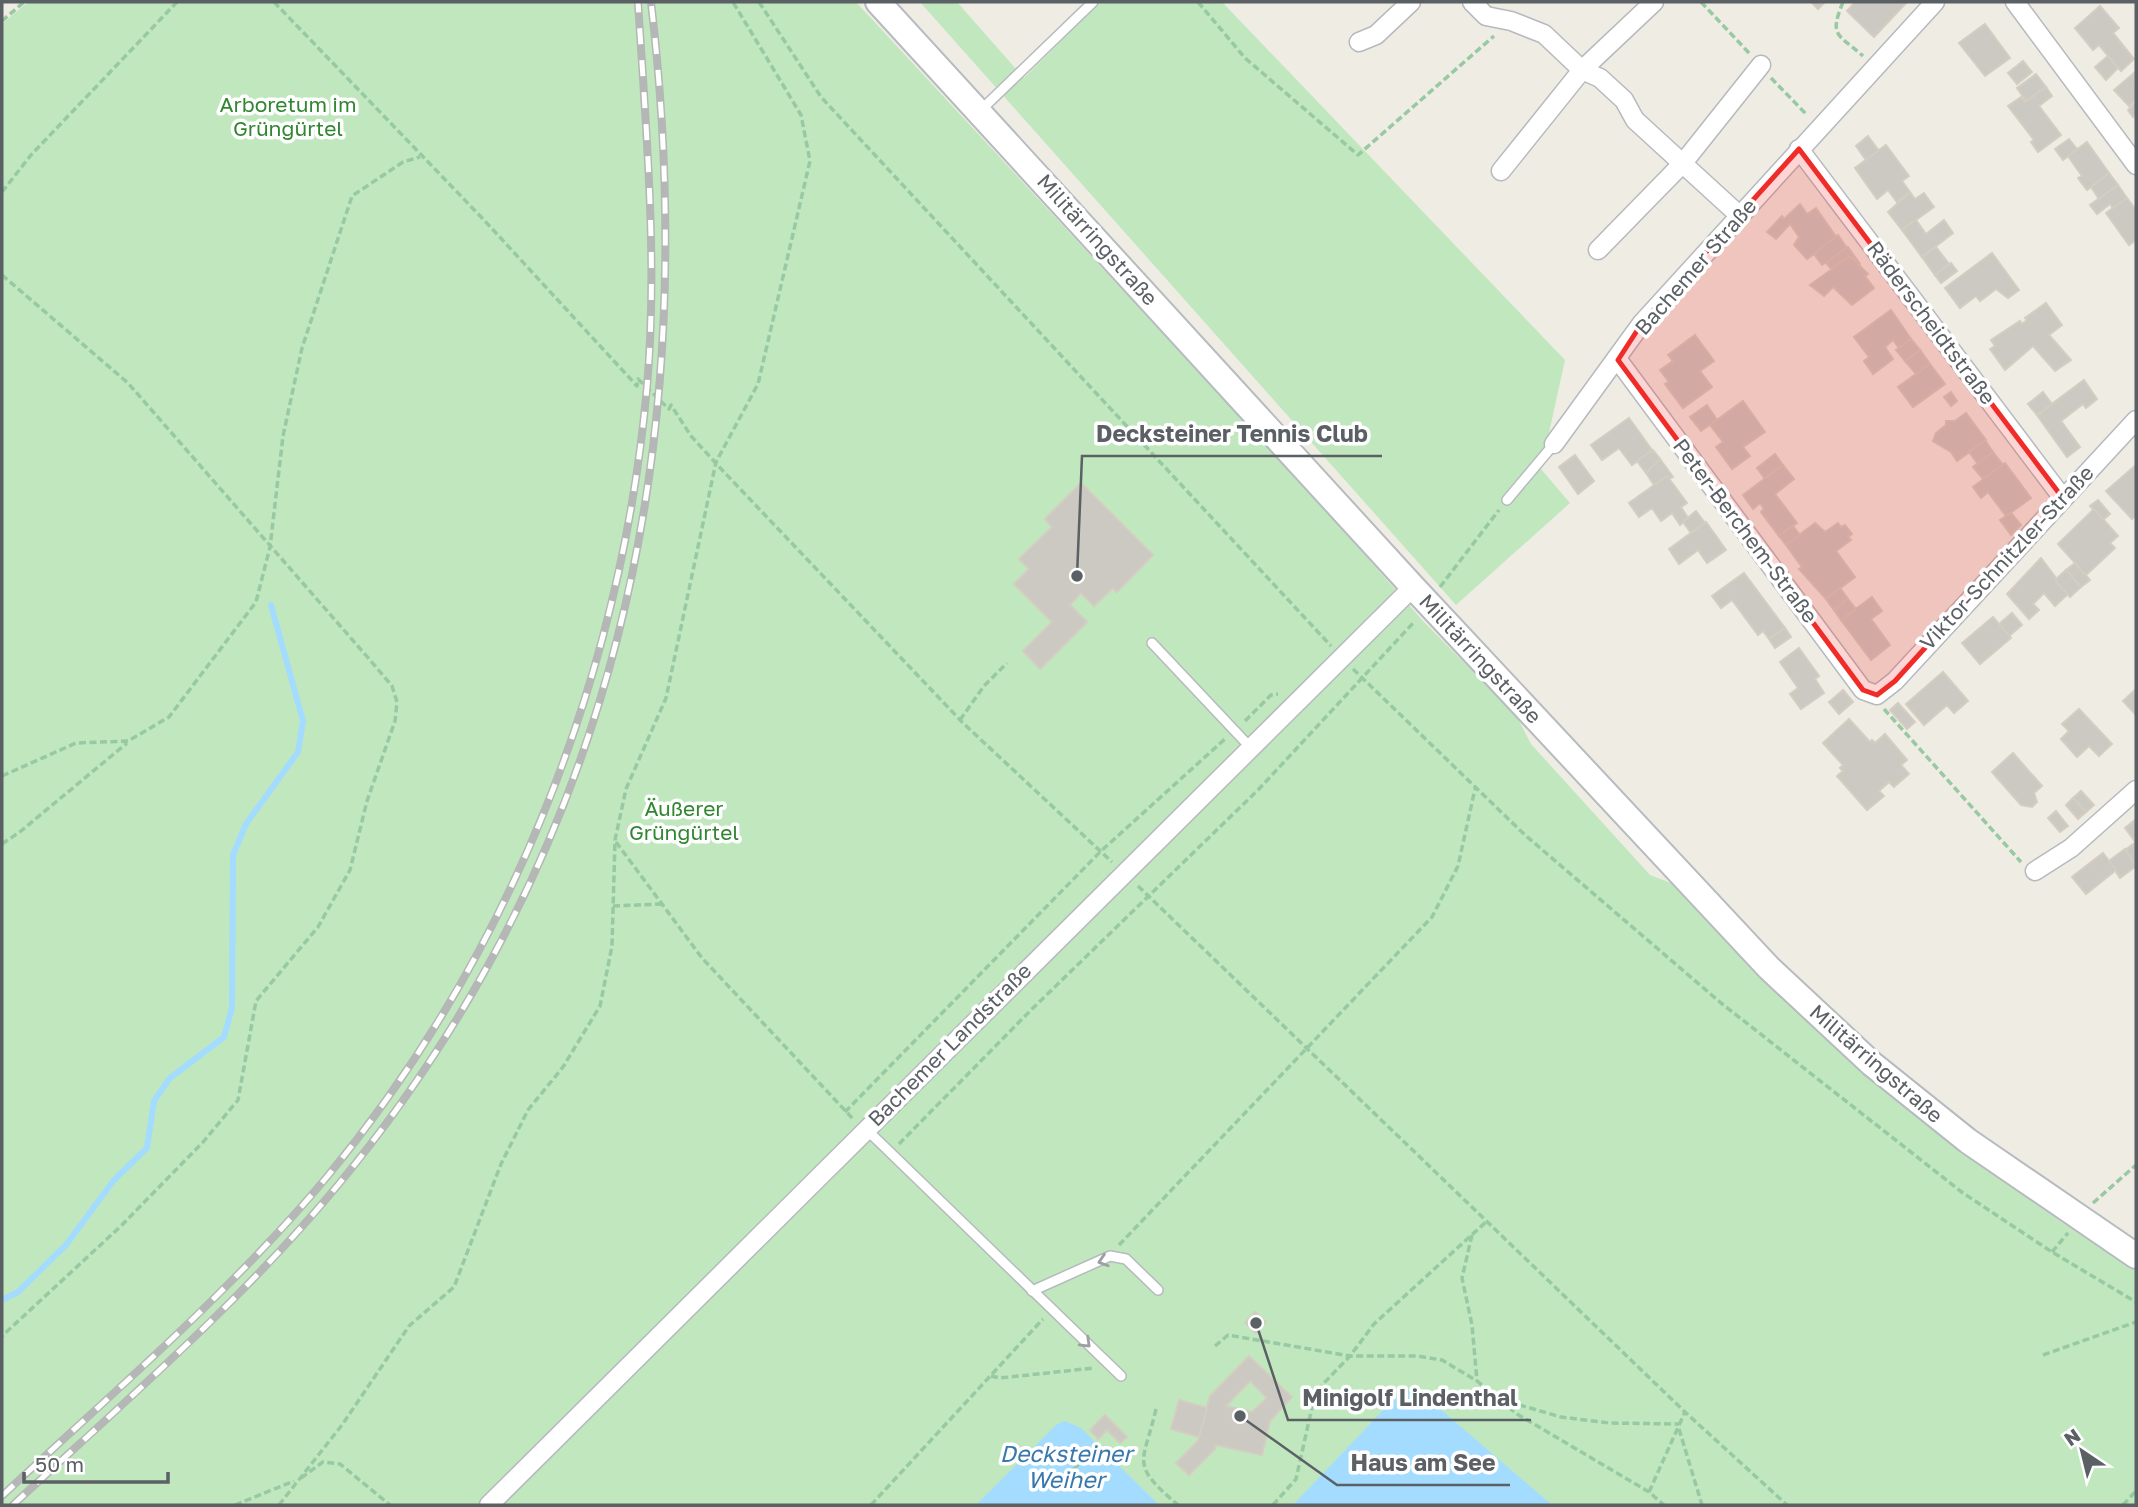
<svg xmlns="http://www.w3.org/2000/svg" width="2138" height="1507" viewBox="0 0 2138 1507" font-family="'Golos Text',sans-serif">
<rect width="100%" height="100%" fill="#efece3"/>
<g fill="#c1e7bf">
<path d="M28 2H856L1313 496 1423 621 1516 715 1531 744 1650 875 1671 883C1733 947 1794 1012 1861 1070 1947 1145 2041 1210 2136 1271V1505H2V24Z"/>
<polygon points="920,2 957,2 1024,78 1100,2 1222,2 1565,360 1541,469 1570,503 1456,605"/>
</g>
<g fill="#a3dcff">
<polygon points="1417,1389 1552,1505 1293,1505 1388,1405 1406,1390"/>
<polygon points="1065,1421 1081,1428 1159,1505 976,1505 1056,1425"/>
</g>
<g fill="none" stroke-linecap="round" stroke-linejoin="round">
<polyline stroke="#a3dcff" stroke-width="6" points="2,1300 18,1292 66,1245 114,1180 147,1148 154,1101 170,1078 224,1037 232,1008 233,855 246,824 298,752 303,721 271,605"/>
</g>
<g fill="#ccc8c2" stroke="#d4cdc1" stroke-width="2" fill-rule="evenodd">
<polygon points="1811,2 1825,2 1818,9"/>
<polygon points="1855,2 1905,2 1906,3 1874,37 1847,11"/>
<polygon points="2100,6 2119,28 2113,33 2134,59 2121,71 2099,45 2093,50 2075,28"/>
<polygon points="1985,24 2010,58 1985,76 1959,43"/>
<polygon points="2108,56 2118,68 2106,80 2095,67"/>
<polygon points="2023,61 2032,72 2017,84 2008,73"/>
<polygon points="2134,73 2136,99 2129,106 2114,90"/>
<polygon points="2036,74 2046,87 2026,101 2017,88"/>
<polygon points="2046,87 2052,96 2039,106 2061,135 2038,152 2031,142 2034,140 2008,106 2021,97 2025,102"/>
<polygon points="2136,102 2136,114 2133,117 2128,110"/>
<polygon points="1868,136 1879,151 1866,160 1856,146"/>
<polygon points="2069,139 2077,149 2063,160 2055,149"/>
<polygon points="2087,142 2109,173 2087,190 2078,178 2082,176 2068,156"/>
<polygon points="1886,145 1909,176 1902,181 1910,192 1897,202 1888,190 1877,199 1855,168"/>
<polygon points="2109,173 2118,185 2099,199 2091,187"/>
<polygon points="2118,185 2127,198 2113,209 2110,204 2097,214 2090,205"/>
<polygon points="1910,192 1915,199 1924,193 1934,207 1902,230 1888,212"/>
<polygon points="2127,198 2136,210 2136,240 2129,245 2106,213"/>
<polygon points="1800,204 1807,214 1816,208 1837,238 1807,259 1794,245 1799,237 1790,224 1776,239 1767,232 1782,216 1784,219"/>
<polygon points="1916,220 1926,234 1944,220 1953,233 1922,257 1902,230"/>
<polygon points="1838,235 1847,248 1822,265 1814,254"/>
<polygon points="1848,247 1860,264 1857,266 1850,256 1831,269 1826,263"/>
<polygon points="1936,247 1949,264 1935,275 1922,257"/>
<polygon points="1992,253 2019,290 2008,298 1996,289 1980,301 1976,296 1960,308 1945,288"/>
<polygon points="1850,256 1868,274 1865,276 1874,288 1852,305 1833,287 1824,296 1810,285"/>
<polygon points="1951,263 1957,271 1941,283 1935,275"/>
<polygon points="2046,303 2062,325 2049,335 2071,360 2055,371 2033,346 2005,370 1990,349 1995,346 1991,340 2020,321 2022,324 2027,320 2025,318"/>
<polygon points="1891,310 1911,339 1899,348 1893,340 1885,347 1893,359 1873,374 1864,361 1869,357 1854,337"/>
<polygon points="1695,335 1714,361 1700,371 1712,387 1683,408 1665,384 1669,382 1660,370 1673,361 1668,355"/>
<polygon points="1911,339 1920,350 1905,361 1896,350"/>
<polygon points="1920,350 1930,364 1916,374 1905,361"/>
<polygon points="1930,364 1945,384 1913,407 1898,387"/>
<polygon points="2084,380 2097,399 2086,408 2083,404 2061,421 2080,447 2067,457 2037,415"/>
<polygon points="1951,392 1957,401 1951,406 1944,397"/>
<polygon points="2043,392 2052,404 2037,415 2028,404"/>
<polygon points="1743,401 1765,432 1743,447 1750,456 1732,469 1716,447 1723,442 1710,425"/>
<polygon points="1707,405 1717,420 1701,431 1690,417"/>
<polygon points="1966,413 1986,440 1957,461 1951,452 1933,441 1936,433 1946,425 1946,421 1955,421"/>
<polygon points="1629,418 1652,450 1632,465 1619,448 1602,460 1591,445"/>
<polygon points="1985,440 1993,452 1978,464 1969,452"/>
<polygon points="1653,450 1660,459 1646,473 1637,461"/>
<polygon points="1993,452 2003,465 1983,479 1973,467"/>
<polygon points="1775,454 1783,465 1765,479 1757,468"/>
<polygon points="1575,455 1594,481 1578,494 1559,467"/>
<polygon points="1660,459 1673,477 1669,479 1667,476 1654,485 1646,473"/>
<polygon points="2005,463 2031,498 2006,516 1988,492 1981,498 1973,487"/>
<polygon points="1783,465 1794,479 1775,494 1797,523 1779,536 1761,512 1764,509 1760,503 1753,509 1743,495"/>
<polygon points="2136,465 2136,515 2132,519 2106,491"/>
<polygon points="1667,476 1687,503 1681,507 1688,518 1680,525 1672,513 1661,521 1652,508 1639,517 1629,503"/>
<polygon points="1081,483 1153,555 1117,592 1113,588 1094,606 1081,593 1070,605 1087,622 1040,669 1023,651 1052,622 1014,584 1029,569 1019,559 1052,527 1045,519"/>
<polygon points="2098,500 2110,514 2103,520 2090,506"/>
<polygon points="2094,509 2118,536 2110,543 2115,548 2086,575 2058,544"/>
<polygon points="1696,511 1705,523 1691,533 1683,522"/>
<polygon points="2011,513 2021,525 2011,535 2000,520"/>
<polygon points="1706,522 1726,550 1707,563 1698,550 1679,564 1669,549"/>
<polygon points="1815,523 1825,532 1838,523 1841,527 1845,525 1852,534 1848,537 1851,540 1836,551 1855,577 1826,599 1799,569 1802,567 1786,545"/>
<polygon points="1793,526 1800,535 1786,545 1779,536"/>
<polygon points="2041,558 2068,594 2055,606 2044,593 2033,604 2039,610 2029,619 2007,594"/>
<polygon points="2075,563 2090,580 2081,587 2066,570"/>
<polygon points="2066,570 2081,587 2070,597 2055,580"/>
<polygon points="1744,573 1785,628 1769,639 1763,631 1758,635 1732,600 1721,608 1712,596"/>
<polygon points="1840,588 1848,599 1834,610 1826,599"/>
<polygon points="1872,597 1882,611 1871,619 1890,645 1871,660 1841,620"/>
<polygon points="1848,599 1856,609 1841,620 1834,610"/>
<polygon points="2012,613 2022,625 2009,636 1999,624"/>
<polygon points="1993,617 2011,638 1980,664 1962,643"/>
<polygon points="1785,628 1791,637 1775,648 1769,639"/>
<polygon points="1799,648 1819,676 1815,679 1824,693 1801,709 1790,694 1798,688 1780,662"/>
<polygon points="1943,672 1968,701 1954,713 1947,705 1924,725 1906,704"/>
<polygon points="2136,689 2136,715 2123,701"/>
<polygon points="1843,690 1853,702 1839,714 1829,702"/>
<polygon points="1898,703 1915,722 1907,729 1890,710"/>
<polygon points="2079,709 2112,744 2099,756 2089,746 2077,757 2061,739 2069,731 2062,724"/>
<polygon points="1849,719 1870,742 1872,740 1875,743 1885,734 1907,760 1901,765 1909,774 1894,787 1889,782 1879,791 1884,796 1867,810 1837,776 1843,771 1840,768 1843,765 1823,743"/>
<polygon points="2013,753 2042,786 2034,793 2037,802 2032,807 2021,805 1992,772"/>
<polygon points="2081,791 2094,805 2086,812 2073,798"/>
<polygon points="2073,798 2086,812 2078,819 2066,805"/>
<polygon points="2056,811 2068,826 2060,832 2048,818"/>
<polygon points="2136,819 2136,843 2125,828"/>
<polygon points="2136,842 2136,865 2125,850"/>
<polygon points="2125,849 2136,866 2120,878 2109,861"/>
<polygon points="2103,853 2116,870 2086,894 2072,877"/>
<polygon points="1255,1312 1266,1322 1256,1333 1245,1323"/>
<path d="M1249 1356 1292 1397 1270 1421 1262 1455 1216 1445 1215 1449 1189 1475 1176 1463 1198 1441 1210 1396ZM1250 1381 1267 1398 1252 1412 1226 1406Z"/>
<polygon points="1179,1400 1207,1408 1199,1437 1171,1429"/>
<polygon points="1105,1415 1127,1437 1120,1443 1107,1430 1098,1439 1090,1430"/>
</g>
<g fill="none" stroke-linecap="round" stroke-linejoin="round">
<g stroke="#b6babe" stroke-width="12">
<g id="service">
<polyline points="981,110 1093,2"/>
<polyline points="1507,500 1554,444"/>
<polyline points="1152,643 1250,747"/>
<polyline points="866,1129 1121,1376"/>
<polyline points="1032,1291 1110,1256 1126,1259 1158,1290"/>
</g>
</g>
<g stroke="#b6babe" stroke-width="21">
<g id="minor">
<polyline points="1472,2 1486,16 1511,21 1544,34 1582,70 1600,78 1624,100 1635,120 1740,216"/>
<polyline points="2015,2 2136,165"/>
<polyline points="1359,42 1376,35 1411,2"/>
<polyline points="1799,149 2062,497"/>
<polyline points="1501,171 1582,70 1654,2"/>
<polyline points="1598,250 1683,163 1761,65"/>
<polyline points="1618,360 1863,690 1877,695 1895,681 2136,420"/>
<polyline points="1554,444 1642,323 1935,2"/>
<polyline points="2035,871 2071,848 2136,790"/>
<polyline points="489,1505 1413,587"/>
</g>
</g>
<g stroke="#b7bbc0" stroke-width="28">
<polyline id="secondary" points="878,2 1413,587 1769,968 1872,1064 1968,1141 2136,1256"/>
</g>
<g stroke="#97c9a3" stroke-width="3.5" stroke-dasharray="7 3.5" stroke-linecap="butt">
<polyline points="274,2 484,220 637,386 638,379 669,409 671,405 691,436 724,472 963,723 1112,862"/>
<polyline points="759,2 821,97 1331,646"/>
<polyline points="1198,2 1245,58 1358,155 1494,36"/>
<polyline points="1701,2 1750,54"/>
<path d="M1843 2C1829 37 1837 33 1863 56"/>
<polyline points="2,21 24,2"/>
<polyline points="1771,78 1807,115"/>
<polyline points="2,192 31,155 177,2"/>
<polyline points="2,275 128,383 370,660 392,686 397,702 395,721 367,801 350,870 318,927 256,1001 238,1100 204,1141 121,1226 2,1336"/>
<polyline points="1440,587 1499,510"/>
<polyline points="1353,669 1525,835 1721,1003 1963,1193 2052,1252 2136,1302"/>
<polyline points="1884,709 2021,862"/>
<polyline points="960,720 984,686 1007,663"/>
<polyline points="1245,721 1271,695 1278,694"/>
<polyline points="2,776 76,743 128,741 169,717 256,602 270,547 283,436 302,348 352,196 403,162 420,157"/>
<polyline points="616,842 702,958 854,1120"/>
<polyline points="2,844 21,831 127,743"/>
<polyline points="1138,886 1685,1412 1787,1505"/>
<polyline points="613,906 662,904"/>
<polyline points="845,1112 1100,852 1226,738"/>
<polyline points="899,1144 1032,1009 1258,790 1415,621"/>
<polyline points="2093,1203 2136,1165"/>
<polyline points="1472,1235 1462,1278 1472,1325 1477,1381"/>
<polyline points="1119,1245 1432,917 1458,866 1475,789"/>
<polyline points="2052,1252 2068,1233"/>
<polyline points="1215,1346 1228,1335 1350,1356 1417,1356 1442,1360 1477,1381 1517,1414 1649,1492 1664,1505"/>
<polyline points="2043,1355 2136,1322"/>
<polyline points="991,1376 1000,1378 1094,1368"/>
<polyline points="1499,1399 1561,1417 1609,1423 1679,1424"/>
<path d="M1156 1409C1143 1465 1129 1463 1178 1505"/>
<polyline points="1679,1429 1702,1505"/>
<polyline points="1074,1469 1097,1444"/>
<polyline points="301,1478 323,1462 340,1464 390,1505"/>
<polyline points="1649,1492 1685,1412"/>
<polyline points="235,1505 294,1481"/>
<polyline points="279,1505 342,1425 409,1326 454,1287 501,1164 528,1110 563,1067 600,1006 612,946 615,840 626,789 666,698 716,462 758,384 810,161 801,115 733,2"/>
<polyline points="871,1505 1043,1319"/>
<polyline points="1273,1505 1296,1479 1315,1394 1324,1383 1350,1356 1374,1324 1487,1221"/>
<polyline points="2123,1505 2136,1491"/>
</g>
<use href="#service" stroke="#fff" stroke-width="9"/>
<use href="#minor" stroke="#fff" stroke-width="18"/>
<use href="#secondary" stroke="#fff" stroke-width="24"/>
<polyline stroke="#b5b6b6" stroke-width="2" points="652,2 655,49"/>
<g stroke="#b5b6b6" stroke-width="8">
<g id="rail">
<path d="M2 1496C112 1393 229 1294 326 1178 511 955 621 675 647 387 658 259 646 130 638 2"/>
<path d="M13 1505C124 1402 241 1302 338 1185 621 843 702 435 651 2"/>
</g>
</g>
<use href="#rail" stroke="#fff" stroke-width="5" stroke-dasharray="16" stroke-linecap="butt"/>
</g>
<defs><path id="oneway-chevron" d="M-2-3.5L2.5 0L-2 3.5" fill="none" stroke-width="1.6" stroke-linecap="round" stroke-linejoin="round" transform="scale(1.75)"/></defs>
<g stroke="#9da0a3">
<use href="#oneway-chevron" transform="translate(1103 1261) rotate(162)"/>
<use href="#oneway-chevron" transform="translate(1086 1343) rotate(44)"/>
</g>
<path fill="#f02c28" fill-opacity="0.2" stroke="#f02c28" stroke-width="5" stroke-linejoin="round" d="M1799 149 2062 497 1895 681 1877 695 1863 690 1618 360 1642 323Z"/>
<g text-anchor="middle" stroke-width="7" stroke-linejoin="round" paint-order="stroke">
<g font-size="21" fill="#328631" stroke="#fff">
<text x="288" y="112">Arboretum im<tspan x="288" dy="24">Grüngürtel</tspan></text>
<text x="684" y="816">Äußerer<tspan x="684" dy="24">Grüngürtel</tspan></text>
</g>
<g font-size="21" fill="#5b6065" stroke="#fff">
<text transform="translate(1097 240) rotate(48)" y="7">Militärringstraße</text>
<text transform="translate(1696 267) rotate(-49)" y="7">Bachemer Straße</text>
<text transform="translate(1931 323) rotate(53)" y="7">Räderscheidtstraße</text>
<text transform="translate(1745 531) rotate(53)" y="7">Peter-Berchem-Straße</text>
<text transform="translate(2007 558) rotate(-47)" y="7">Viktor-Schnitzler-Straße</text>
<text transform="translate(1480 659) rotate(47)" y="7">Militärringstraße</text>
<text transform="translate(950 1045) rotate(-45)" y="7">Bachemer Landstraße</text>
<text transform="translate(1876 1064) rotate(41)" y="7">Militärringstraße</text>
</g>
<g font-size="23" font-style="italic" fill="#3978ad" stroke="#fff">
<text x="1066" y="1462">Decksteiner<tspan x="1066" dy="26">Weiher</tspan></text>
</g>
</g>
<path fill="none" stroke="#5b6065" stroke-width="2.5" d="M1077 576L1082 456H1382M1256 1323L1288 1420H1531M1240 1416L1337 1485H1510"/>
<g fill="#5b6065" stroke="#fff" stroke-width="2.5">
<circle cx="1077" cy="576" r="7"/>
<circle cx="1256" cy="1323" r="7"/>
<circle cx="1240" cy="1416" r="7"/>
</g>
<g font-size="23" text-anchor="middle" font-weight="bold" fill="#5b6065" stroke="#fff" stroke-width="7" stroke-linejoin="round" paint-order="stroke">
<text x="1232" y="442">Decksteiner Tennis Club</text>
<text x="1410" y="1406">Minigolf Lindenthal</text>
<text x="1423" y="1471">Haus am See</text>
</g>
<rect width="2138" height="1507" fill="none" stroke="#5b6065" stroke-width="7"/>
<g transform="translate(2082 1451) rotate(325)" stroke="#ffffff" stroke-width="5" paint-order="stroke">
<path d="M0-5L12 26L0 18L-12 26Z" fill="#5b6065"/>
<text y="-10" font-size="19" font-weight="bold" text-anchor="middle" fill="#5b6065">N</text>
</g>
<path d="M24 1472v10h144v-10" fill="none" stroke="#5b6065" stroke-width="3.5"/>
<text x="35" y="1472" font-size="21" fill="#5b6065" stroke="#ffffff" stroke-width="5" paint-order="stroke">50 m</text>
</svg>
